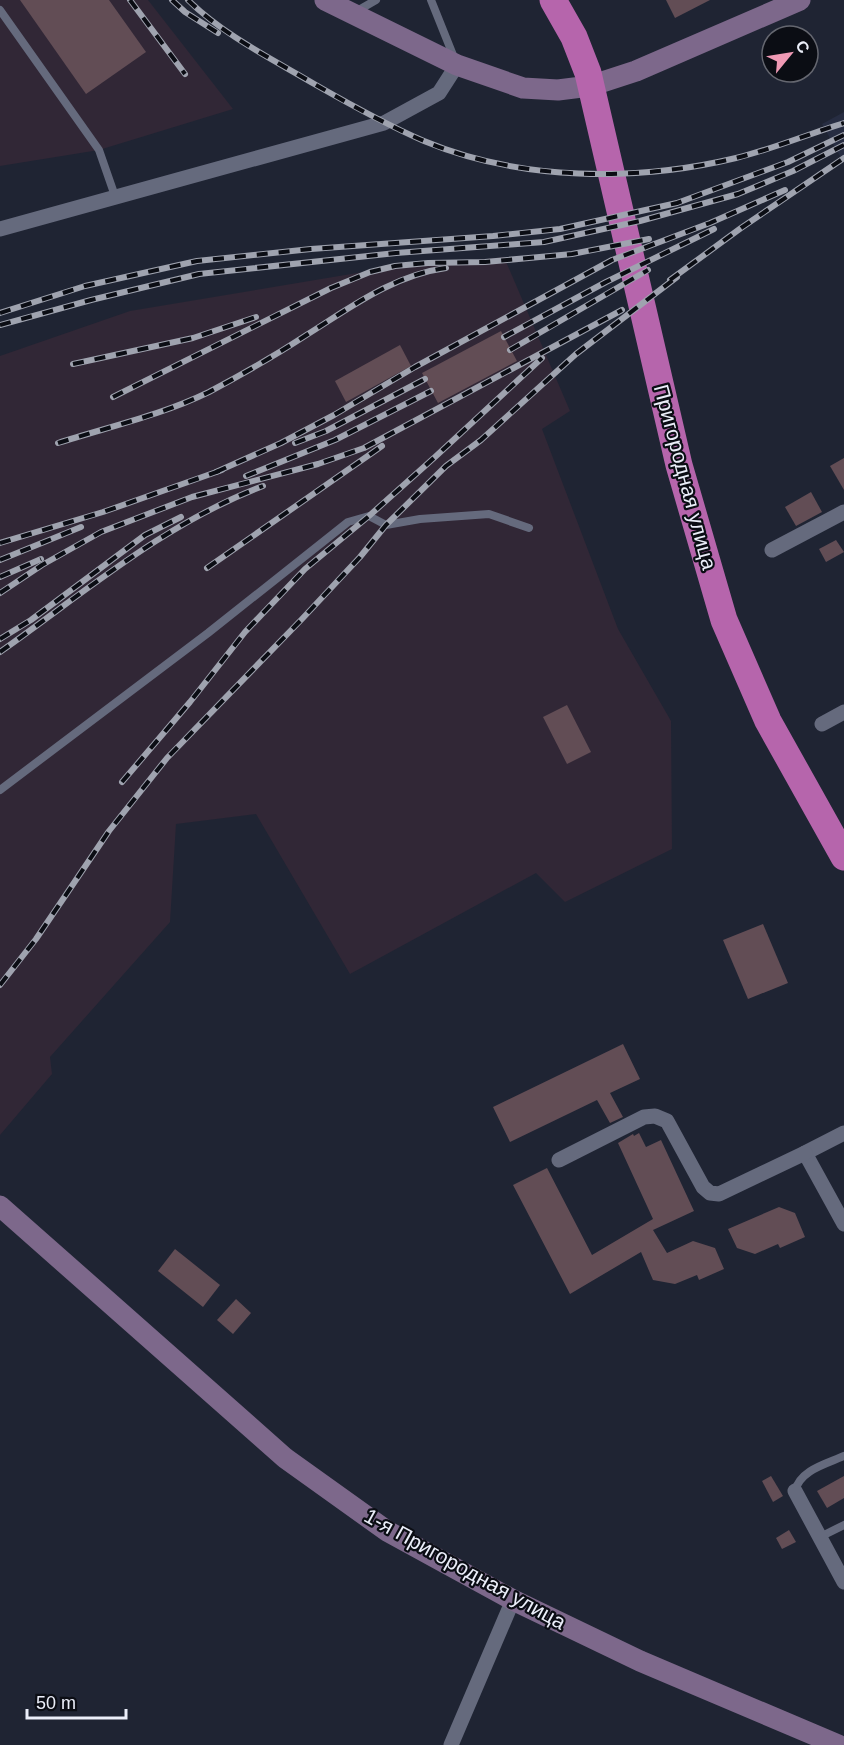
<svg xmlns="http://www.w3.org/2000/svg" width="844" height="1745" viewBox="0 0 844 1745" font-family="Arial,sans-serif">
<rect width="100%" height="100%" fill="#1f2433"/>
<g fill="#312736">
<polygon points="0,0 148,0 233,109 99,150 0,166"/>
<polygon points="504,257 570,411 542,429 618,629 671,721 672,849 565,902 536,873 350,974 256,814 176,824 170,922 50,1057 52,1074 0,1135 0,356 130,311 357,273"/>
</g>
<polygon fill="#272d42" points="844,112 844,163 822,124"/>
<g fill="#624d55">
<polygon points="20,0 109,0 146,52 86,94"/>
<polygon points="666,0 710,0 675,18"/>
<polygon points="501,331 517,361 438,403 422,373"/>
<polygon points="400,345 411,366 346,402 335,381"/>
<polygon points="844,458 844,490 830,466"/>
<polygon points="811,492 822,512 796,526 785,507"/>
<polygon points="836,540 844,552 826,562 819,549"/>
<polygon points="567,705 591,752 567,764 543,717"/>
<polygon points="763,924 788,983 748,999 723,940"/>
<polygon points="623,1044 640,1079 610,1093 623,1117 610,1123 597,1100 510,1142 493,1107"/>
<polygon points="639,1133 646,1147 661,1140 694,1211 653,1230 667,1253 693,1241 715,1248 724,1269 699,1280 697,1275 675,1284 653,1280 641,1252 570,1294 513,1185 547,1168 592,1255 653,1219 618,1143 633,1134 634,1136"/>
<polygon points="779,1207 795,1213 805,1237 780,1248 778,1244 755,1254 737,1248 728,1229"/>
<polygon points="175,1249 220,1285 203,1307 158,1271"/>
<polygon points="236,1299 251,1313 233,1334 217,1320"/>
<polygon points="771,1476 783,1496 773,1502 762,1481"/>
<polygon points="844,1476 844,1498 827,1508 817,1491"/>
<polygon points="789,1530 796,1542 782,1549 776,1538"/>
</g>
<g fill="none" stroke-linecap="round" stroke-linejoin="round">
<g stroke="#656a7d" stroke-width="8">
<polyline points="431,0 455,60"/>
<polyline points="0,10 99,150 115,196"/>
<polyline points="357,11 376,0"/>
<polyline points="0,790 208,633 348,522 369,516 386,525 420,519 489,514 529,528"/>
<path d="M795 1491C800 1470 826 1464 844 1456"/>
<polyline points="820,1537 844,1525"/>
</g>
<g stroke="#656a7d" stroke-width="15">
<polyline points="0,229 384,123 439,93 457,65"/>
<polyline points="772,550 844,512"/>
<polyline points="822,724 844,712"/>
<polyline points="844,1133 805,1153 844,1224"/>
<polyline points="559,1160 644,1117 655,1116 667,1121 703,1187 710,1193 719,1194 805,1153"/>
<polyline points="795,1491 844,1582"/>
<polyline points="451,1745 513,1600"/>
</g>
<g stroke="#7d688b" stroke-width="21">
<polyline points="325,0 457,65 523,88 558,90 590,86 636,71 800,0"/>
<polyline points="0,1206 285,1458 387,1531 513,1600 640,1661 838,1745"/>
</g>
<polyline stroke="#b665ac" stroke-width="27" points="553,0 574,37 588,73 679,465 724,620 768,721 844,857"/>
<g stroke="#9fa3af" stroke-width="6">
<g id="rail">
<polyline points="130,0 185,74"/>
<polyline points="172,0 185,12 218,33"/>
<path d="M188 0C223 35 274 60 316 85 351 105 387 125 424 141 520 181 636 182 736 158 773 149 808 134 844 123"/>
<polyline points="670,280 741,228 844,158"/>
<polyline points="0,313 85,286 197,261 311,249 493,236 560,229 677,203 788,162 844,135"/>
<polyline points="0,325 91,300 199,274 396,253 544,242 640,221 738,194 793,171 844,145"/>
<polyline points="504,337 606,282 714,229"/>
<polyline points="510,350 648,270"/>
<polyline points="73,364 193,338 256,317"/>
<polyline points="113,397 331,288 370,272 395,266 428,263 485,262 572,254 649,239"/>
<path d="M58 443C108 427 162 415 209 392 243 374 276 355 308 334 351 307 394 275 446 268"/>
<polyline points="295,443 326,431 425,379"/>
<polyline points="216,472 281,443 334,415 415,367 612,260 710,223 785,190"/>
<polyline points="246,476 335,440 431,391"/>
<polyline points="0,543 103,512 222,470"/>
<polyline points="0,560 81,527"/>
<polyline points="207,568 382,446"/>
<polyline points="0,577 41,559"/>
<polyline points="0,593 42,565 101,532 192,497 318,464 364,448 622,310"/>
<polyline points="0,639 31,620 145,535 181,517"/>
<path d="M0 652C84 593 165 523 263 486"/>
<polyline points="122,782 190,702 245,632 305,569 369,516 435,457 542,358"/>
<polyline points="0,985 36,939 109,831 167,758 302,619 360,557 386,525 446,466 481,440 576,354 677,277"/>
</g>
</g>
<use href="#rail" stroke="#0b0d14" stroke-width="4" stroke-dasharray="11" stroke-linecap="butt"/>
</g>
<g text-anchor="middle" stroke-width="4.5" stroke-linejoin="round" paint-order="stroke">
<g font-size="21" fill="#ebeef9" stroke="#0b0d14">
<text transform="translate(685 477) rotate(75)" y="7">Пригородная улица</text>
<text transform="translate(465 1569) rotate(29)" y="7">1-я Пригородная улица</text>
</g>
</g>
<g transform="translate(790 54) rotate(60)"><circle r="28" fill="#0b0d14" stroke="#656770" stroke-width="1.5"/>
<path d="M0-4.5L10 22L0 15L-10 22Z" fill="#f09ab5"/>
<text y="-9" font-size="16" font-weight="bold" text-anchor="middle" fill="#ebeef9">С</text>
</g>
<path d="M27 1709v9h99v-9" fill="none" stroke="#ebeef9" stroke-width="3"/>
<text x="36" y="1709" font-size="18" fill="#ebeef9" stroke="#0b0d14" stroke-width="4.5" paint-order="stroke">50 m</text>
</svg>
